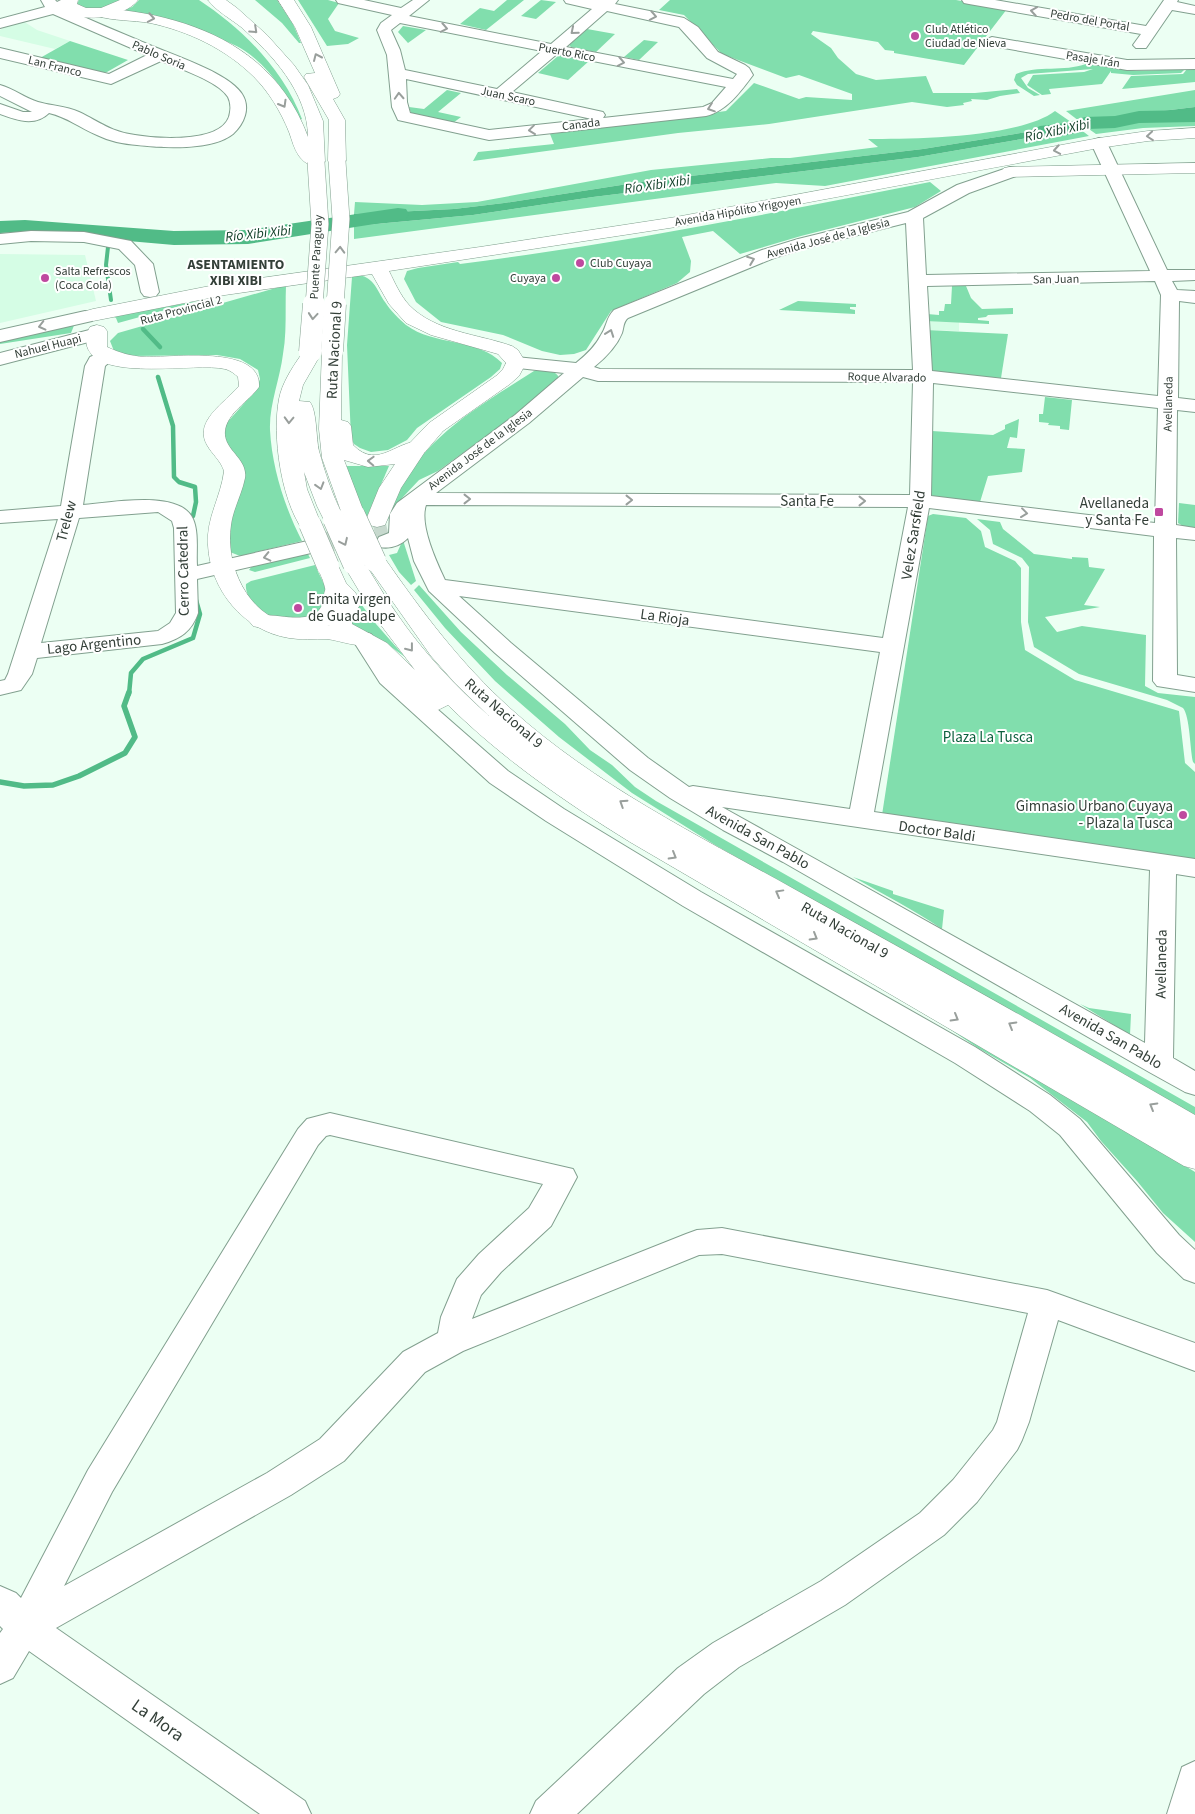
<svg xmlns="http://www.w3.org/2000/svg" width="1195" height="1814" viewBox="0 0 1195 1814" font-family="'Source Sans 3',sans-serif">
<rect width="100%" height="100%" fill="#ecfff3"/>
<g fill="#d5fde5">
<polygon points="23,21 37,30 70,41 55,49 0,36 0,30 10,24"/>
<polygon points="0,254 85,255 96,301 0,323"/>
<polygon points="925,321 959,322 959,331 926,330"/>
</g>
<g fill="#81dead">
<path d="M79 0H119C109 12 89 12 77 4Z"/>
<path d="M139 0H199C243 29 283 69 302 119L300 120C286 94 270 68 245 51 235 44 222 40 210 35 180 24 153 14 121 11L132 7Z"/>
<polygon points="255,0 277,0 293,24 301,43 299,43 282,23"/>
<polygon points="298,0 328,0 339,3 328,19 335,31 359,38 348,44 327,46"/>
<polygon points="507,0 524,0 486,30 460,24 480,8 494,11"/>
<polygon points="541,0 556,2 536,19 521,16"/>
<polygon points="670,0 956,0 1007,9 964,65 894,53 894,51 885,50 878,42 813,31 811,34 831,48 838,58 856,74 876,80 926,76 933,93 975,93 1017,89 1020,93 1000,96 987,100 971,99 972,101 963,103 964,105 947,107 912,102 769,124 678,133 473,161 478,152 554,144 550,134 726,111 754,83 799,99 806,97 852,100 852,94 799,75 786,78 722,54 684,15 659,10"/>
<polygon points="403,26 426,30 408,43 398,32"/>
<polygon points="587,29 615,34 596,52 571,47 569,45"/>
<polygon points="644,40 658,42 639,60 624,57"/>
<polygon points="70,41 128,60 107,72 101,73 40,58"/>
<polygon points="558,56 562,56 589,61 568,80 538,73"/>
<path d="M1086 64 1136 71 1185 69 1181 73 1133 75 1111 73V71L1102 84 1049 89 1051 94 1042 95 1027 85 1033 75 1084 72 1093 69 1028 74 1021 78 1028 88 1040 95 1034 96 1017 85 1014 80 1016 74C1038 65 1064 72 1086 64Z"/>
<polygon points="1187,69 1195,69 1195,82 1122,89 1131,76 1183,74"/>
<polygon points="447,90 461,93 438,112 461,117 453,123 411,113 409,107 424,109"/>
<polygon points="1195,90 1195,107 1079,121 1066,111"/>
<path d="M1055 111 1071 122 1033 131 923 149 647 181 504 203 454 209 354 214 355 202 422 205 477 202 651 170 771 158H790L878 147 868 139C915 139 1019 138 1055 111Z"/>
<polygon points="1195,118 1195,126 1143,128 1096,134 1086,127"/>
<polygon points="1080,129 1089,136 825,186 776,183 354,239 354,226 473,215 593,197 918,157"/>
<path d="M930 182 941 191 915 207 801 236 740 254 713 231 682 237 691 261 690 272 677 283 611 311 586 350 574 354 560 355 542 351 503 335 441 322 416 302 404 279 407 271 418 268 458 262 460 264C618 244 774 213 930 182Z"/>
<path d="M359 275C375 278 377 291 385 302 390 310 399 319 406 325 434 346 478 338 502 363L500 369 491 377 417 428 407 440 388 450 371 452 360 448 354 444 351 438 347 345 352 277Z"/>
<path d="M286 285C285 308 287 332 283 354 280 379 269 405 270 430 272 468 285 508 302 541L240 556 230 552 223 427 256 390 260 379 258 370 240 359 217 355 129 356 114 351 110 341 118 333Z"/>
<polygon points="952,286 966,286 971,298 982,309 1013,308 1013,314 988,315 986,317 978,318 978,320 989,321 989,324 925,321 927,314 939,315 939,311 944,311 945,304 951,304"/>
<polygon points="198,301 118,323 116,318 112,316"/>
<polygon points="798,301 856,304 856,307 850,307 850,309 855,310 855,314 779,310"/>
<polygon points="75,323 71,333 0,344 0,341"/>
<polygon points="926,330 1008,334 1001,378 935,373 927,369"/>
<path d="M539 370C547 370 556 370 559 378L554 387 438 471 419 480 403 497 387 521C410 444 470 412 534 371Z"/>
<polygon points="1045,397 1072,400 1069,430 1060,429 1060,426 1048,425 1049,423 1039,422 1039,414 1043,414"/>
<polygon points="1019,419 1017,438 1010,437 1007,448 1025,449 1022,472 988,476 980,502 934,498 928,492 932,431 993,435 1005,429 1005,425"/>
<polygon points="346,466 389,466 366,519"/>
<polygon points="1179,503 1195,505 1195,528 1183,526 1178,523"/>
<polygon points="933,514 966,518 981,531 985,547 1015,561 1021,568 1021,622 1025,650 1075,680 1179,711 1185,763 1195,772 1195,859 882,815 928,516"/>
<path d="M977 519 1000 522 1003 529 1034 554 1072 559V557L1088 558 1089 567 1105 569 1084 605 1100 607 1045 617 1057 632 1082 626 1146 635 1145 686 1158 693 1195 697V764L1193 762C1190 750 1190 716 1183 708L1167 700 1079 674 1034 647 1028 622 1029 567 1022 558 993 544 990 530Z"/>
<polygon points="400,537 402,537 416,581 411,585 399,572 389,555 397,553 401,544"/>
<polygon points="307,552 310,558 255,572 249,570 252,566"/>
<path d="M315 565 331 599 322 616C312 617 286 622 278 620 264 617 244 599 246 584L251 581Z"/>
<polygon points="419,585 461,632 507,675 565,724 590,750 612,765 635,787 656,801 1195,1107 1195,1118 715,845 632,793 559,737 495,681 445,628 414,590"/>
<polygon points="352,592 376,624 405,657 387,644 352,625"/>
<path d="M853 877 893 891V894L944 910 942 929C914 910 883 894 853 877Z"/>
<polygon points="1080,1004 1089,1008 1131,1014 1130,1035"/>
<polygon points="930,1016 1060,1089 1195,1172 1195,1242 1163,1213 1137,1181 1101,1141 1087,1122 1030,1078 978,1048"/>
</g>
<g fill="#51bb87">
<polygon points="1195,107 1195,118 1086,127 1079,121"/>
<polygon points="1071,122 1080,129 918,157 593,197 473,215 354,226 354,214 454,209 504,203 647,181 923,149 1033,131"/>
</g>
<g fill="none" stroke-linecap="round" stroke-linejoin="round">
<g stroke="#51bb87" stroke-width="4">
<polyline points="114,238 119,233"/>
<polyline points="108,247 106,265 111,300"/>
</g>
<g stroke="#51bb87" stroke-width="4.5">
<polyline points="143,329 160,347"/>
<polyline points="158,377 173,426 174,477 179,482 195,487 196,502 193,516"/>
<polyline points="129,694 131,673 143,659 193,638 200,614 196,600"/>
</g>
<polyline stroke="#51bb87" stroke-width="5.5" points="0,782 24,786 53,785 79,776 125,753 135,737 124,706 129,692"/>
<g fill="#51bb87" fill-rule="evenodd">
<polygon points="1195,110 1195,122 1139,123 1115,128 1088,129 1069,135 1051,136 1034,142 1027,140 1024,136 1027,132 1040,126 1066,123 1085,117 1115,116 1139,111"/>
<polygon points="398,208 406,209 409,214 406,219 248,244 174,245 25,232 0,233 0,221 25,220 174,231 248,230"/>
</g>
<polyline stroke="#c7d9ce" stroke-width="21" stroke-dasharray="21 11" stroke-linecap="butt" points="312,546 387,528"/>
<g stroke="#82a08f" stroke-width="2">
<g id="minor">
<path d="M41 0H55L57 2 61 0H74L75 2 66 9C92 21 119 32 145 43 170 54 228 72 242 94 251 108 244 124 233 134 212 151 162 148 137 145 124 144 109 141 97 135 80 128 67 117 49 113 35 127 16 120 0 114V104L23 112H32L0 96V85C14 89 25 98 38 102 52 106 66 106 79 112 100 122 111 132 135 135 158 139 227 144 230 112 231 107 230 101 228 97 218 81 178 68 161 61L111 84 0 58V48L109 74 147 55 53 14 0 28V19L45 7Z"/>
<path d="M336 0H364L401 8 413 0H429L409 16 551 44 592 9 566 3 564 0H618L615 4 684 18 698 27 718 52 745 65 749 68 753 75C741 91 727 111 706 116L489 140 398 120 392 107 387 55 377 30 381 23 392 15 338 3ZM607 11 679 27 707 58 737 74 733 79 566 47ZM400 23 542 51 497 89 405 70 400 50 391 30ZM557 54 726 87 712 103 703 107 603 118 605 115 603 112 512 92ZM406 79 592 119 489 130 410 113 407 102Z"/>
<polygon points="962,0 995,0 1146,26 1164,0 1178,0 1177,2 1195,6 1195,14 1172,10 1146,48 1136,48 1133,45 1141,34 969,4 964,3"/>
<polygon points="992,37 1127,60 1195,59 1195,69 1127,70 987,45 984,42 987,39"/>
<path d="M1099 138 1105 140 1107 143 1167 270H1195V280L1172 281 1177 290 1195 291V303L1179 301 1178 398 1195 400V412L1177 410 1176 525 1195 528V540L1176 538 1177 675 1195 678V692L1157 686 1153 681 1154 536 929 508 874 812 1195 859V877L1176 874 1173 1058 1195 1071V1095L1185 1092 1149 1072 783 862 723 830 670 798 630 770 495 653 429 591 414 561 408 538C400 546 390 549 379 547L376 542 379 537 389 533 390 514 397 503 515 415 564 373 509 367 506 363 509 359 516 357 576 363C586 355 595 347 601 335 607 326 606 318 614 310L762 250 798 239 908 212 957 185 1010 167 1016 168 1018 172 1016 176 969 193 923 218 926 275 1150 271 1091 143 1093 140ZM906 223 913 370 600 369 594 367C604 359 617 346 622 333 624 327 623 322 628 318L774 258 810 247ZM1155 281 1161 295 1158 396 932 371 927 286ZM583 377 598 381 913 382 910 495 436 493 529 423ZM933 383 1158 408 1155 523 931 496ZM426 505 908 507 883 638 445 580C437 563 419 525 426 505ZM459 596 880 652 850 809 693 786 689 787 648 758 511 643ZM722 807 1150 870 1145 1043Z"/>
<polygon points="31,231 84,232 131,241 153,264 159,292 156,296 150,297 144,296 141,292 135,265 119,249 84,242 31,241 0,244 0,234"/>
<polygon points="85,311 92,313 94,317 92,321 0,342 0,330"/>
<polygon points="97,328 104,330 106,334 104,338 0,365 0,353"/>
<path d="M106 350 113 352 116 356 105 366 83 505C109 503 180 489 193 519 199 533 196 551 197 566L312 540 320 541 323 546 320 551 197 579 198 613C192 631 180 639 162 644L37 658 32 674 21 690 0 695V681L5 680 8 674 58 519 0 523V511L61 506 85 366 90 357ZM158 512 172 521 174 528 176 613 170 623 158 631 41 643 79 518Z"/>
<polygon points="363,632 371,634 396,673 508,771 564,809 701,892 975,1047 1050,1095 1080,1119 1179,1235 1195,1250 1195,1283 1184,1279 1157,1253 1060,1135 1030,1111 955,1063 683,906 546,821 490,783 380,683 352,639 355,634"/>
<path d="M330 1113 573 1169 577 1177 551 1226 501 1272 481 1295 472 1319 686 1234 697 1230 722 1228 1047 1290 1195 1343V1371L1058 1320 1029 1422 1022 1440 1017 1450 977 1502 944 1535 845 1605 739 1667 704 1694 577 1814H530L536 1801 678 1668 713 1643 821 1581 920 1513 953 1480 993 1430 997 1422 1028 1313 722 1254 699 1255 463 1351 425 1372 344 1461 291 1495 56 1628 305 1801 311 1814H260L29 1651 13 1678 0 1684V1633L3 1629 0 1626V1586L16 1593 21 1598 88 1470 298 1129 307 1119ZM330 1135 543 1184 529 1208 479 1254 457 1279 441 1317 438 1333 403 1352 320 1439 267 1473 64 1586 112 1492 318 1145 326 1136Z"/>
<polygon points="1195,1761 1195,1814 1167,1814 1182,1767"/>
</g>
</g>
<g stroke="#82a08f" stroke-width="1">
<g id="major">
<path d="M62 0H78L77 4 86 8H101L120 0H138C125 18 75 26 61 6Z"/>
<path d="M1195 128V138L1148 141 1099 148 676 227 389 271C395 283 400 295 409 305 435 332 478 334 512 346L518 350 526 363 519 376 510 384 443 431 425 452 417 453 409 452 406 447 429 423 496 376 503 369 506 363 498 354 431 335 406 323 389 304 372 274 225 295 93 321 86 319 83 315 86 311 93 309 225 283 480 247 676 217 1099 138 1148 131Z"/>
<polygon points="1195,163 1195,173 1010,177 1004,176 1001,172 1004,168 1010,167"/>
<path d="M97 325 104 327 107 331V347C120 353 131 356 144 357 171 358 262 344 259 387 249 401 227 413 225 431 223 450 248 458 245 478 242 494 233 509 231 525 225 565 247 614 289 624 301 627 315 624 327 625 342 626 357 630 371 634L375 639 371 644C357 648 342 641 327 639 314 639 301 640 289 638 244 631 210 590 208 545 206 518 221 497 224 471 221 461 212 454 207 445 193 421 226 402 239 386L238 377C235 374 230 370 225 369 196 362 103 382 88 349 85 342 86 333 90 327Z"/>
</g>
</g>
<g stroke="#82a08f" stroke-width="1">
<g id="highway">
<path d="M208 0H226L237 8 267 35 294 65 308 85 323 121 325 162 322 166C313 168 305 164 299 156 294 149 292 140 289 132 281 112 269 92 254 77 226 49 188 31 150 23 132 20 114 21 97 16L94 13 97 10 102 8C191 15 275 47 308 137 308 93 272 54 241 27 231 19 216 11 208 0Z"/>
<polygon points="278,0 294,0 311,27 340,94 338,97 333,99 345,120 346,161 343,165 337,166 331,165 328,161 329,120 304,77 306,74 315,73 295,27"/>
<path d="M332 345 339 347 342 351 341 420 348 422 351 426 353 445C379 472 399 436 425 442L428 447 401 488 385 525 377 527 369 525 366 520 379 488 395 464 368 467 344 460 365 515 362 520 354 522 346 520 344 516 345 519 342 524 334 526 326 524 317 506 304 472 307 489 321 524 318 529 310 531 302 529C281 498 272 436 279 399 282 383 292 368 301 355L308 353 315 355 318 359 303 385 299 401 310 402C317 411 316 438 319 451 325 473 332 494 342 514L322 458 319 429 322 351 325 347Z"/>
<path d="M375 554 383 556C423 613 459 662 511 709 594 784 697 835 794 889 928 963 1062 1038 1195 1115V1169L1184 1166 630 842C565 802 503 759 448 705L438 710 429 708 384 669 371 653 333 632 329 625C303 634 279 633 253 626L249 621 253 616C275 610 322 633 324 595 324 592 326 590 325 588 324 581 319 572 317 566L320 561 328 559 336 561 346 583 355 592 361 603 352 618V624L387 643 415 670 374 616 343 564 346 559 354 557 362 559C374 577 384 596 397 614 423 652 455 686 489 716L455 683 431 656 364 561 367 556Z"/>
</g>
</g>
<use href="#minor" fill="#fff" fill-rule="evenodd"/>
<use href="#major" fill="#fff" fill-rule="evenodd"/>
<use href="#highway" fill="#fff" fill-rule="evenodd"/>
<g stroke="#82a08f" stroke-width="18" stroke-linecap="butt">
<g id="highway-bridge-far1">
<polyline points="314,306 320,224 316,162"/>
<polyline points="335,306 341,219 337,161"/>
</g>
</g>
<g stroke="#82a08f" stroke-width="23" stroke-linecap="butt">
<g id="highway-bridge">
<polyline points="332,351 335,304"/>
<polyline points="310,352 314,304"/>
<polyline points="354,515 375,561"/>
<polyline points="334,519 354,564"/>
<polyline points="310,524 328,566"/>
</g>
</g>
<use href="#highway-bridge-far1" stroke="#fff" stroke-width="17"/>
<use href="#highway-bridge" stroke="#fff" stroke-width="22"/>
</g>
<defs><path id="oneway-chevron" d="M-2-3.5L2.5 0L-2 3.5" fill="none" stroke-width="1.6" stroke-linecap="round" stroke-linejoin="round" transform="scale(1.25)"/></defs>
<g stroke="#999f9c">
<use href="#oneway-chevron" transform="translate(1034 11) rotate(-171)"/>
<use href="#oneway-chevron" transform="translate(653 16) rotate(11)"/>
<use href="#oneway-chevron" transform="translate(151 18) rotate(10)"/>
<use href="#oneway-chevron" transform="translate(444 28) rotate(11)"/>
<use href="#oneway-chevron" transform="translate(254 30) rotate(43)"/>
<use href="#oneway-chevron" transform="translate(574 31) rotate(140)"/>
<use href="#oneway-chevron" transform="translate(317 57) rotate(-114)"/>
<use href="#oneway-chevron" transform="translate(621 62) rotate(11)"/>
<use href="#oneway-chevron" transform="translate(399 96) rotate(-93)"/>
<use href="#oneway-chevron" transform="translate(283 104) rotate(60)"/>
<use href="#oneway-chevron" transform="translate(711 108) rotate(161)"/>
<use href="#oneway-chevron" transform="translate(532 130) rotate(173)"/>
<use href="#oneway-chevron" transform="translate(1150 136) rotate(175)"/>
<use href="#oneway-chevron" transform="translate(1057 150) rotate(170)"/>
<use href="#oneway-chevron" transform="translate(340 250) rotate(-88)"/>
<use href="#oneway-chevron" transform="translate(751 260) rotate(-21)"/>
<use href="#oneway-chevron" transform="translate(313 316) rotate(95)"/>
<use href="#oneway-chevron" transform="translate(42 326) rotate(166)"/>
<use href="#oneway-chevron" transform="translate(610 333) rotate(-70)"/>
<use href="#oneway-chevron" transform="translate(289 420) rotate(92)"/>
<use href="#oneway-chevron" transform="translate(371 461) rotate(-178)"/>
<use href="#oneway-chevron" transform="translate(320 486) rotate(73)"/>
<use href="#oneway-chevron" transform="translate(467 499)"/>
<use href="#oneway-chevron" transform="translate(629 500)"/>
<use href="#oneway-chevron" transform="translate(862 501)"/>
<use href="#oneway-chevron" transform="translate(1024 513) rotate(7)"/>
<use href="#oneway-chevron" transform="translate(344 542) rotate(65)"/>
<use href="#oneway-chevron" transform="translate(267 557) rotate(167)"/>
<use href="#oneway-chevron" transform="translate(410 648) rotate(52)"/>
<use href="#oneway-chevron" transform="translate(623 803) rotate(-147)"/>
<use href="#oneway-chevron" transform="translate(673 856) rotate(30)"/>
<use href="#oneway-chevron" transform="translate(779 893) rotate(-151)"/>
<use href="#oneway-chevron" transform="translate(814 937) rotate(30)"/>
<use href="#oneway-chevron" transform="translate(955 1018) rotate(30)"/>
<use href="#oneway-chevron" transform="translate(1012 1025) rotate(-150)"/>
<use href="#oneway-chevron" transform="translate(1153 1106) rotate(-150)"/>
</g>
<g fill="#bf499f" stroke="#fff" stroke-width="2">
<circle cx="915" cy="36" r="5"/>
<circle cx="580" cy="263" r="5"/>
<circle cx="45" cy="278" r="5"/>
<circle cx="556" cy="278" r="5"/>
<rect x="1154" y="507" width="10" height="10" rx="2.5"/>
<circle cx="298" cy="608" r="5"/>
<circle cx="1183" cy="815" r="5"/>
</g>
<g text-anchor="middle" stroke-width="4" stroke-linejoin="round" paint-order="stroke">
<g font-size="12" fill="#333f38" stroke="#fff">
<text transform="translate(1090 20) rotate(10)" y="4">Pedro del Portal</text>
<text transform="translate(567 52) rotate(11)" y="4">Puerto Rico</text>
<text transform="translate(159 55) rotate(23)" y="4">Pablo Soria</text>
<text transform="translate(1093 59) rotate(9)" y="4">Pasaje Irán</text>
<text transform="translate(55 66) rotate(14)" y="4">Lan Franco</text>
<text transform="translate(508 96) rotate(12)" y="4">Juan Scaro</text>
<text transform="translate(581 124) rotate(-7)" y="4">Canada</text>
<text transform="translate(738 211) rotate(-10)" y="4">Avenida Hipólito Yrigoyen</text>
<text transform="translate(828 238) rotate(-15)" y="4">Avenida José de la Iglesia</text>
<text transform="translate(316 257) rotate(-87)" y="4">Puente Paraguay</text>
<text transform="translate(1056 279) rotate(-1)" y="4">San Juan</text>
<text transform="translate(181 310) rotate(-15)" y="4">Ruta Provincial 2</text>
<text transform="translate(48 346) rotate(-14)" y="4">Nahuel Huapi</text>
<text transform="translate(887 377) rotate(1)" y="4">Roque Alvarado</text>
<text transform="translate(1168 404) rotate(-89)" y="4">Avellaneda</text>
<text transform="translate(480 449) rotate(-37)" y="4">Avenida José de la Iglesia</text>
</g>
<g font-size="12" fill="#333f38" stroke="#fff" text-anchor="start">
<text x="925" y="33">Club Atlético<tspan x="925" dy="14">Ciudad de Nieva</tspan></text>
<text x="590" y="267">Club Cuyaya</text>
<text x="55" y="275">Salta Refrescos<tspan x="55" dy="14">(Coca Cola)</tspan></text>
<text x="546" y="282" text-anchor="end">Cuyaya</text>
</g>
<g font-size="14" font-style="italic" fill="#15422c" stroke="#fff">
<text transform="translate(1057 130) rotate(-12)" y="5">Río Xibi Xibi</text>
<text transform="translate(657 184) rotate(-8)" y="5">Río Xibi Xibi</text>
<text transform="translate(258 233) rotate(-6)" y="5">Río Xibi Xibi</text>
</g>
<g font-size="14" font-weight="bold" fill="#333f38" stroke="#fff">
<text x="236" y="269">ASENTAMIENTO<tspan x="236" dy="16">XIBI XIBI</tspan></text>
</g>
<g font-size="15" fill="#333f38" stroke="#fff">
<text transform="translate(334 350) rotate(-87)" y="5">Ruta Nacional 9</text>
<text x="807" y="506">Santa Fe</text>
<text transform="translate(66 521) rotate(-75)" y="5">Trelew</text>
<text transform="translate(913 535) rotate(-81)" y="5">Velez Sarsfield</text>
<text transform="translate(183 571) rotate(-91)" y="5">Cerro Catedral</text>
<text transform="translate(665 617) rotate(8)" y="5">La Rioja</text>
<text transform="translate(94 644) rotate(-6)" y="5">Lago Argentino</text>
<text transform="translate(504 713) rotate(41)" y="5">Ruta Nacional 9</text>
<text transform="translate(937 831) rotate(8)" y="5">Doctor Baldi</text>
<text transform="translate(758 837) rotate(29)" y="5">Avenida San Pablo</text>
<text transform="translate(845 930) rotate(30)" y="5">Ruta Nacional 9</text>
<text transform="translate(1161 964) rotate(-89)" y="5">Avellaneda</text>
<text transform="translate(1111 1036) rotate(30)" y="5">Avenida San Pablo</text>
</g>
<g font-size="15" fill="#333f38" stroke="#fff" text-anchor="end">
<text x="1149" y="508">Avellaneda<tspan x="1149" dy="17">y Santa Fe</tspan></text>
<text x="308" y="604" text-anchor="start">Ermita virgen<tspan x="308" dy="17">de Guadalupe</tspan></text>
<text x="1173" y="811">Gimnasio Urbano Cuyaya<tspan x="1173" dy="17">- Plaza la Tusca</tspan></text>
</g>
<g font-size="15" fill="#0c5f3d" stroke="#fff">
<text x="988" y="742">Plaza La Tusca</text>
</g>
<g font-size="18" fill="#333f38" stroke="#fff">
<text transform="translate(158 1720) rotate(35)" y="6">La Mora</text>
</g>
</g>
</svg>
